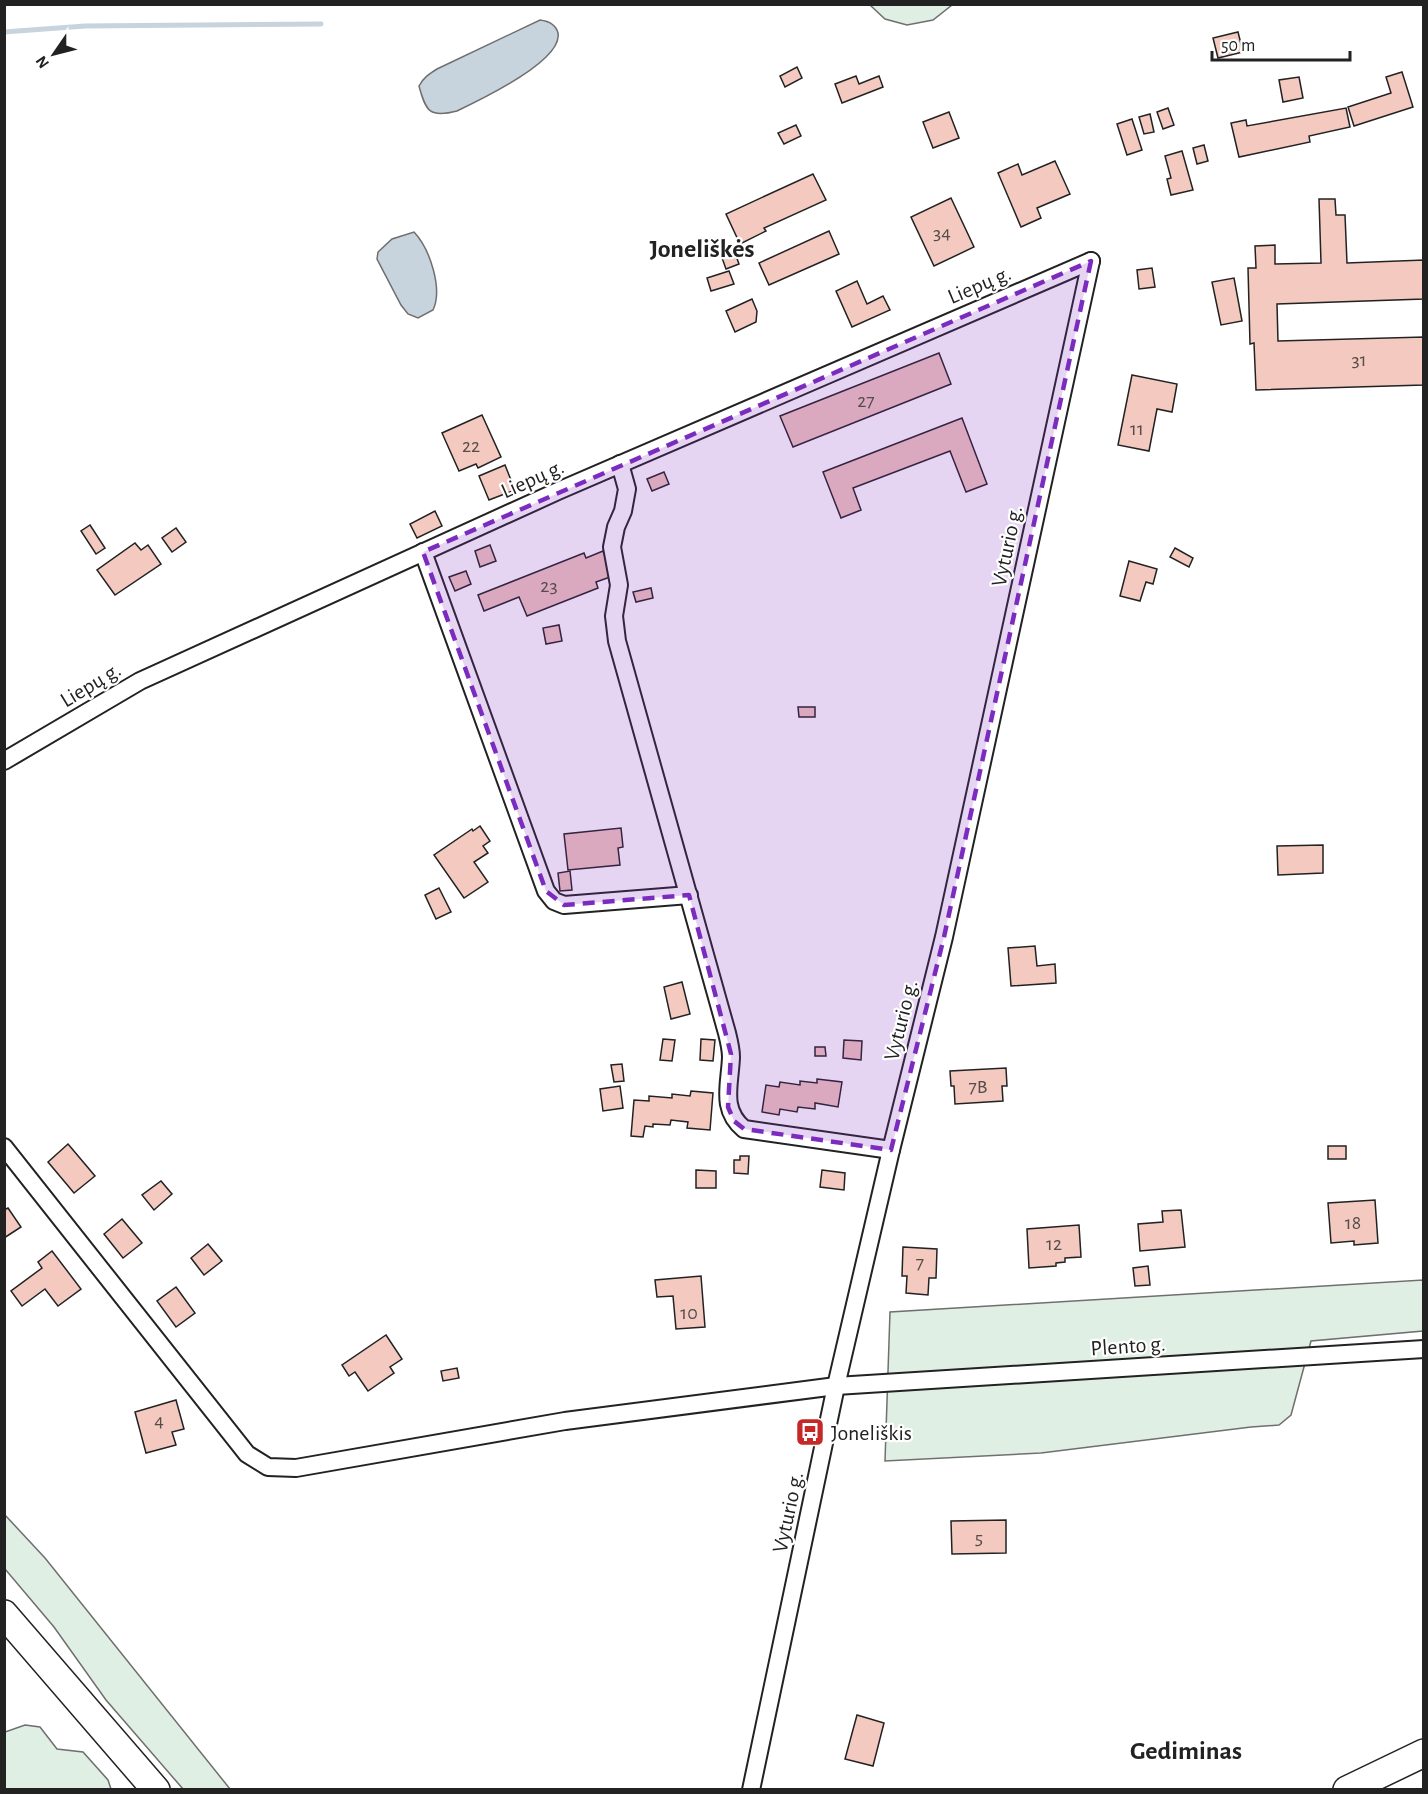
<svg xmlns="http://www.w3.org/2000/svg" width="1428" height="1794" viewBox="0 0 1428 1794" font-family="'Alegreya Sans',sans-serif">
<rect width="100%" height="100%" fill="#fff"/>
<g fill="#e0efe3" stroke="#6f6f6f" stroke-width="1.5">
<polygon points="870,5 952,5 933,20 907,25 885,19"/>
<polygon points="1423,1280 1423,1331 1311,1341 1291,1415 1279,1425 1251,1427 1041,1453 885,1461 890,1312"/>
<polygon points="5,1515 45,1558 230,1789 183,1789 106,1700 54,1627 5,1569"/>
<polygon points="25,1725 40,1727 57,1749 83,1752 108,1780 111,1789 5,1789 5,1732"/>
</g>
<g fill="#c7d3dd" stroke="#6f6f6f" stroke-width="1.5">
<path d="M540 20C548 21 556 25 558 33 563 61 478 101 457 111 430 118 426 112 419 86 423 78 429 74 437 69Z"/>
<path d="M414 232C430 249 443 289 433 310L418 318 408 314 401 305 377 259 378 252 392 239Z"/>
</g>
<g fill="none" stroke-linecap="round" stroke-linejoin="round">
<polyline stroke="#c7d3dd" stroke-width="5" points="4,32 85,26 321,24"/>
</g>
<g fill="#f3c9c0" stroke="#222" stroke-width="1.5">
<polygon points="1238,32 1243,52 1218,58 1213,38"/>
<polygon points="797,67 802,78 785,87 780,76"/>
<polygon points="1402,72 1413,107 1354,126 1348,107 1391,93 1386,77"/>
<polygon points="856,76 859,84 879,76 883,87 842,103 835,84"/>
<polygon points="1299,77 1303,98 1283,102 1279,80"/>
<polygon points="1168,108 1174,125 1163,129 1157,112"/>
<polygon points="1346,108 1350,127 1309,136 1310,142 1239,157 1231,123 1246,120 1247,126"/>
<polygon points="949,112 959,138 933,148 923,122"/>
<polygon points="1150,114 1154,132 1144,134 1139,117"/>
<polygon points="1132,119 1142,150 1127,155 1117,124"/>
<polygon points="796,125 801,136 784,144 778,133"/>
<polygon points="1204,145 1208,161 1197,164 1193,148"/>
<polygon points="1182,151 1193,190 1171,195 1167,179 1171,178 1165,156"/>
<polygon points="1055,161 1070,194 1037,208 1041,218 1021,227 998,173 1018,164 1022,175"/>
<polygon points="813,174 826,200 764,228 766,231 740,244 726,214"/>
<polygon points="951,198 974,247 934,266 911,217"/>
<polygon points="1319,199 1335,199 1336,215 1345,215 1347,263 1424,260 1424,299 1277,304 1278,341 1424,337 1424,385 1256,390 1254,343 1250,344 1248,268 1256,268 1255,246 1275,245 1275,264 1321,263"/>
<polygon points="829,231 839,254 769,285 759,263"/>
<polygon points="734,250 739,264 726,269 721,255"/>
<polygon points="1152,268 1155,287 1139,289 1137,270"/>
<polygon points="729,271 734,284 711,291 707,278"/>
<polygon points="1234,278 1242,321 1221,325 1212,282"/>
<polygon points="857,281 867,304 883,296 890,310 852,327 836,291"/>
<polygon points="752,299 757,311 756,322 735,332 726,311"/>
<polygon points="939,353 951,384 793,447 780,416"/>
<polygon points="1132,375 1177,384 1172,412 1157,409 1149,451 1118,445"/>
<polygon points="482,415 501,457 478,468 476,464 459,471 442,433"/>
<polygon points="962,418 987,484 966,492 950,451 853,488 861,510 841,518 823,472"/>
<polygon points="505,465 515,490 489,500 479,476"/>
<polygon points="664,472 669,484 652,491 647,479"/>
<polygon points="435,511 442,526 417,538 410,524"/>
<polygon points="90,525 105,548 96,554 81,531"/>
<polygon points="176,528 186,542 172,552 162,538"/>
<polygon points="135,543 141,550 148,545 161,564 115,595 97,570"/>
<polygon points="490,545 496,561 480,567 475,551"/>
<polygon points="1175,548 1193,558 1189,567 1170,557"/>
<polygon points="603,551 613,576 596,582 598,588 527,616 519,597 484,611 478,595 584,553 586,558"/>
<polygon points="1129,561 1157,569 1153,584 1146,582 1140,601 1120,596"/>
<polygon points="466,571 471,584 455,591 449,577"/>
<polygon points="651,588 653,598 636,602 633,592"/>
<polygon points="559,625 562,641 546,644 543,628"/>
<polygon points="798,707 815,707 815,717 799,717"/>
<polygon points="480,826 490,841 483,846 488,853 474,862 488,882 464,898 434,855 472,829 473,831"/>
<polygon points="621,828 623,847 618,848 620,865 568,870 564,834"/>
<polygon points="1323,845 1323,873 1278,875 1277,846"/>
<polygon points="570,871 572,890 560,891 558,873"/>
<polygon points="439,888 451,912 436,919 425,895"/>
<polygon points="1035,946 1037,966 1055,964 1056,983 1011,986 1008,948"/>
<polygon points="682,982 690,1014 671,1019 664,987"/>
<polygon points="663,1039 675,1040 672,1061 660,1060"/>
<polygon points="701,1039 715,1040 713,1061 700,1060"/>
<polygon points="844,1040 862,1041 861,1060 843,1058"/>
<polygon points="815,1047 825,1047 826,1056 815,1056"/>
<polygon points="622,1064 624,1081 614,1082 611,1065"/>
<polygon points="1006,1068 1007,1086 1002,1086 1003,1101 955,1104 954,1086 951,1086 950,1071"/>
<polygon points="817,1079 842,1082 838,1107 815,1103 815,1109 798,1107 797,1112 780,1109 779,1115 762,1112 766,1085 779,1087 780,1082 800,1085 800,1081 817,1083"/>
<polygon points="620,1086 623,1108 603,1111 600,1089"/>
<polygon points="691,1091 713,1093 710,1130 687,1128 688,1122 671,1120 670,1125 653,1124 653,1127 645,1126 643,1137 631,1136 634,1100 649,1101 649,1096 672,1098 672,1094 690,1096"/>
<polygon points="68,1144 95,1176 74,1193 48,1162"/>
<rect x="1328" y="1146" width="18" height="13"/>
<polygon points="740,1156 749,1156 748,1174 734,1173 734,1160 740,1160"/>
<polygon points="696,1170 716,1171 716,1188 696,1188"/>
<polygon points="822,1170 845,1173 844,1190 820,1187"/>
<polygon points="161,1181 172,1194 154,1210 142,1195"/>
<polygon points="1375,1200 1378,1243 1354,1245 1354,1241 1331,1243 1328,1203"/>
<polygon points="8,1208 21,1227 4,1238 4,1210"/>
<polygon points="1181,1210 1185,1247 1140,1251 1138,1224 1163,1222 1162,1211"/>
<polygon points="122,1219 142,1243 123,1258 104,1234"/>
<polygon points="1079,1225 1081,1257 1065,1258 1065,1262 1056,1263 1056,1266 1029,1268 1027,1229"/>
<polygon points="208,1244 222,1261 204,1275 191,1258"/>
<polygon points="903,1247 937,1249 936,1278 929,1278 928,1295 906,1293 907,1276 902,1276"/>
<polygon points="52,1251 81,1289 58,1306 45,1289 22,1306 11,1291 42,1268 38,1262"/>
<polygon points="1148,1266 1150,1285 1135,1286 1133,1268"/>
<polygon points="701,1276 705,1327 676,1329 673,1296 657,1297 655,1280"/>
<polygon points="176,1287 195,1313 176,1327 157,1301"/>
<polygon points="386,1335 402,1359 390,1367 394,1373 368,1391 355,1372 349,1376 342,1365"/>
<polygon points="457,1368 459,1378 443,1381 441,1371"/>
<polygon points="176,1400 184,1429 172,1432 176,1445 146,1453 135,1412"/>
<polygon points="1006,1520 1006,1553 952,1554 951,1521"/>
<polygon points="857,1715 884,1723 873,1766 845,1759"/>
</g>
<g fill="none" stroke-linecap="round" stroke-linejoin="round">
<g stroke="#222" stroke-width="20">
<g id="minor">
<path d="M620 464 627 489 623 511 616 527 612 547 619 585 614 616 617 641 727 1033C729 1041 731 1049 731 1057 730 1085 720 1109 744 1129L891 1150"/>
<polyline points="423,552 546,891 554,901 564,905 689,895"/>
<polyline points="4,761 140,681 558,491 1091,261"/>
<polyline points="4,1147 247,1454 268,1467 296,1468 565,1421 836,1386 1424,1349"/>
<polyline points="751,1790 836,1386 891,1150 944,937 1091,261"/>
</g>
</g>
<g stroke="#222" stroke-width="30">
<g id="trunk">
<polyline points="4,1614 156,1790"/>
<polyline points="1347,1790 1424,1753"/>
</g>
</g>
<use href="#minor" stroke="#fff" stroke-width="16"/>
<use href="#trunk" stroke="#fff" stroke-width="27"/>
</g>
<path fill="#7b2cbf" fill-opacity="0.2" stroke="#7b2cbf" stroke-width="4.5" stroke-dasharray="12 8" stroke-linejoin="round" d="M1091 261 944 937 891 1150 744 1129 734 1121 728 1107 731 1054 689 895 564 905 546 891 423 552Z"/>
<defs>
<g id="bus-square" transform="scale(1.5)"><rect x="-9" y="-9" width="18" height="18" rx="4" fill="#c62828" stroke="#fff"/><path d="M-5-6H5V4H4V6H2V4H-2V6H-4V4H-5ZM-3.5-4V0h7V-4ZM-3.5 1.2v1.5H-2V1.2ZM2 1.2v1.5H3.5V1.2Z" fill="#fff"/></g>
</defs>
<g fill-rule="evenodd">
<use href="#bus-square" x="810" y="1432"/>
</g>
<g text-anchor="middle" stroke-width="4.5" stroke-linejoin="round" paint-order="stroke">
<g font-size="20" fill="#564c4a">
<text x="942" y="239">34</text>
<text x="1359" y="366">31</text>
<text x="866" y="407">27</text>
<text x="1137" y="435">11</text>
<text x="471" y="452">22</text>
<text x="549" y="592">23</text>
<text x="978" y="1093">7B</text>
<text x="1353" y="1229">18</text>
<text x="1054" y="1250">12</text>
<text x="920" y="1269">7</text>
<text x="689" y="1319">10</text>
<text x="159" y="1427">4</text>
<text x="979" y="1544">5</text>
</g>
<g font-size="22" fill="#222" stroke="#fff">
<text transform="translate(979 284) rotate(-23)" y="8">Liepų g.</text>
<text transform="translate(532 478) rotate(-24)" y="8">Liepų g.</text>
<text transform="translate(1006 546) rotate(-78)" y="8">Vyturio g.</text>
<text transform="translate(90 684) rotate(-31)" y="8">Liepų g.</text>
<text transform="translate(900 1020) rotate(-76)" y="8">Vyturio g.</text>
<text transform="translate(1128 1345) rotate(-4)" y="8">Plento g.</text>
<text transform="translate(787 1512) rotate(-78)" y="8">Vyturio g.</text>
</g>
<g font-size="22" fill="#222" stroke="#fff" text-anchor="start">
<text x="831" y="1440">Joneliškis</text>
</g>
<g font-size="26" font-weight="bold" fill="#222" stroke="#fff">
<text x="702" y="257">Joneliškės</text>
<text x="1186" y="1759">Gediminas</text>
</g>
</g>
<rect width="1428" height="1794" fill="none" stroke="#222222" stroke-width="12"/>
<g transform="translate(54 54) rotate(235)" stroke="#ffffff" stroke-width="4.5" paint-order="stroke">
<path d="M0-4.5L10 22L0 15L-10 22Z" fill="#222222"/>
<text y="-9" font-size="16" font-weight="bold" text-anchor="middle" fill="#222222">N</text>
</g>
<path d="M1212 51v9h138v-9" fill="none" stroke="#222222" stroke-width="3"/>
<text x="1221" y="51" font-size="18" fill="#222222" stroke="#ffffff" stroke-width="4.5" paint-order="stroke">50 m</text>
</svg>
